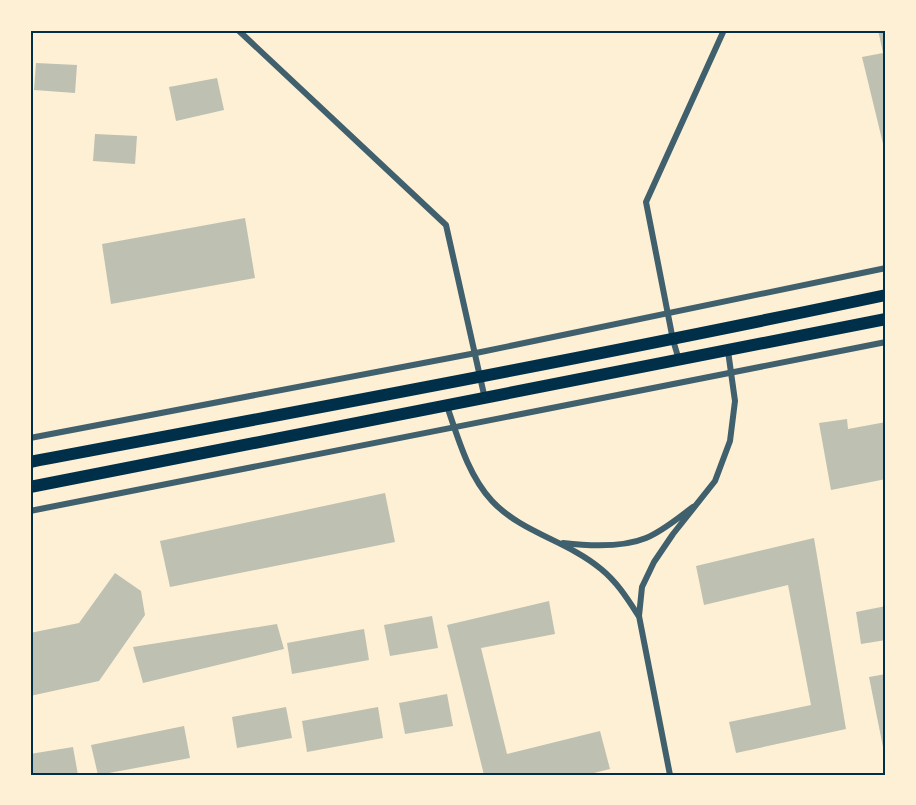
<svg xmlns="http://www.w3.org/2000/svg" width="916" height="805" viewBox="0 0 916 805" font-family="'Playfair Display',serif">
<rect width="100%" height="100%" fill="#fdf0d5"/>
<g fill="#bec0b2">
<polygon points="878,30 886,30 885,152 862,57 883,53"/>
<polygon points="36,63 77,65 75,93 34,90"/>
<polygon points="217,78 224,110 176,121 169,87"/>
<polygon points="95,134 137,136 135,164 93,161"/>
<polygon points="245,218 255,278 111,304 102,244"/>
<polygon points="847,419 848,429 886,422 886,479 831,490 819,423"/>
<polygon points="385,493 395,542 170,587 160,541"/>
<polygon points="814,538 846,729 736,753 729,722 811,705 788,585 704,605 696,566"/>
<polygon points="115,573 141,591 145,615 99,681 30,696 30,633 79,623"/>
<polygon points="549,601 555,634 481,648 507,754 600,731 610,769 586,775 484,775 447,625"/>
<polygon points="886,606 886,640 861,644 856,612"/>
<polygon points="432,616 438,648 390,656 384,625"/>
<polygon points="277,624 284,649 143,683 133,647"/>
<polygon points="364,629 369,660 292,674 287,643"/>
<polygon points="886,674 886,757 885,757 869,677"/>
<polygon points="447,694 453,726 405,734 399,703"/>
<polygon points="286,707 292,738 237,748 232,717"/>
<polygon points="378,707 383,738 307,752 302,721"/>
<polygon points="184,726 190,758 98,775 91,745"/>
<polygon points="73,747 78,775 30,775 30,754"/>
</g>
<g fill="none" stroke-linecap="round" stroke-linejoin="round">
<g stroke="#3f606c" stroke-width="6">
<polyline points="238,30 446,225 485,399"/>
<polyline points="679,360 673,340 646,202 724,30"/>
<path d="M447 406C458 438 468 475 492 501 522 533 568 541 601 569 617 582 627 598 638 615"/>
<polyline points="30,438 476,353 886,268"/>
<polyline points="30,511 886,342"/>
<path d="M563 543C589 546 622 548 646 538 663 531 678 518 693 507"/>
<polyline points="670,775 639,616 642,587 654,562 673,534 715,481 730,441 735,401 728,351"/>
</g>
<g stroke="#003049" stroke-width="12">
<path d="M30 462C316 408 602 355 886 295"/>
<polyline points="30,487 886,319"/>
</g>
</g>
<rect width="916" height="805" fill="none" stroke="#fdf0d5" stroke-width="63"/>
<rect x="32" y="32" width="852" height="742" fill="none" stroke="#003049" stroke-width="2"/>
</svg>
